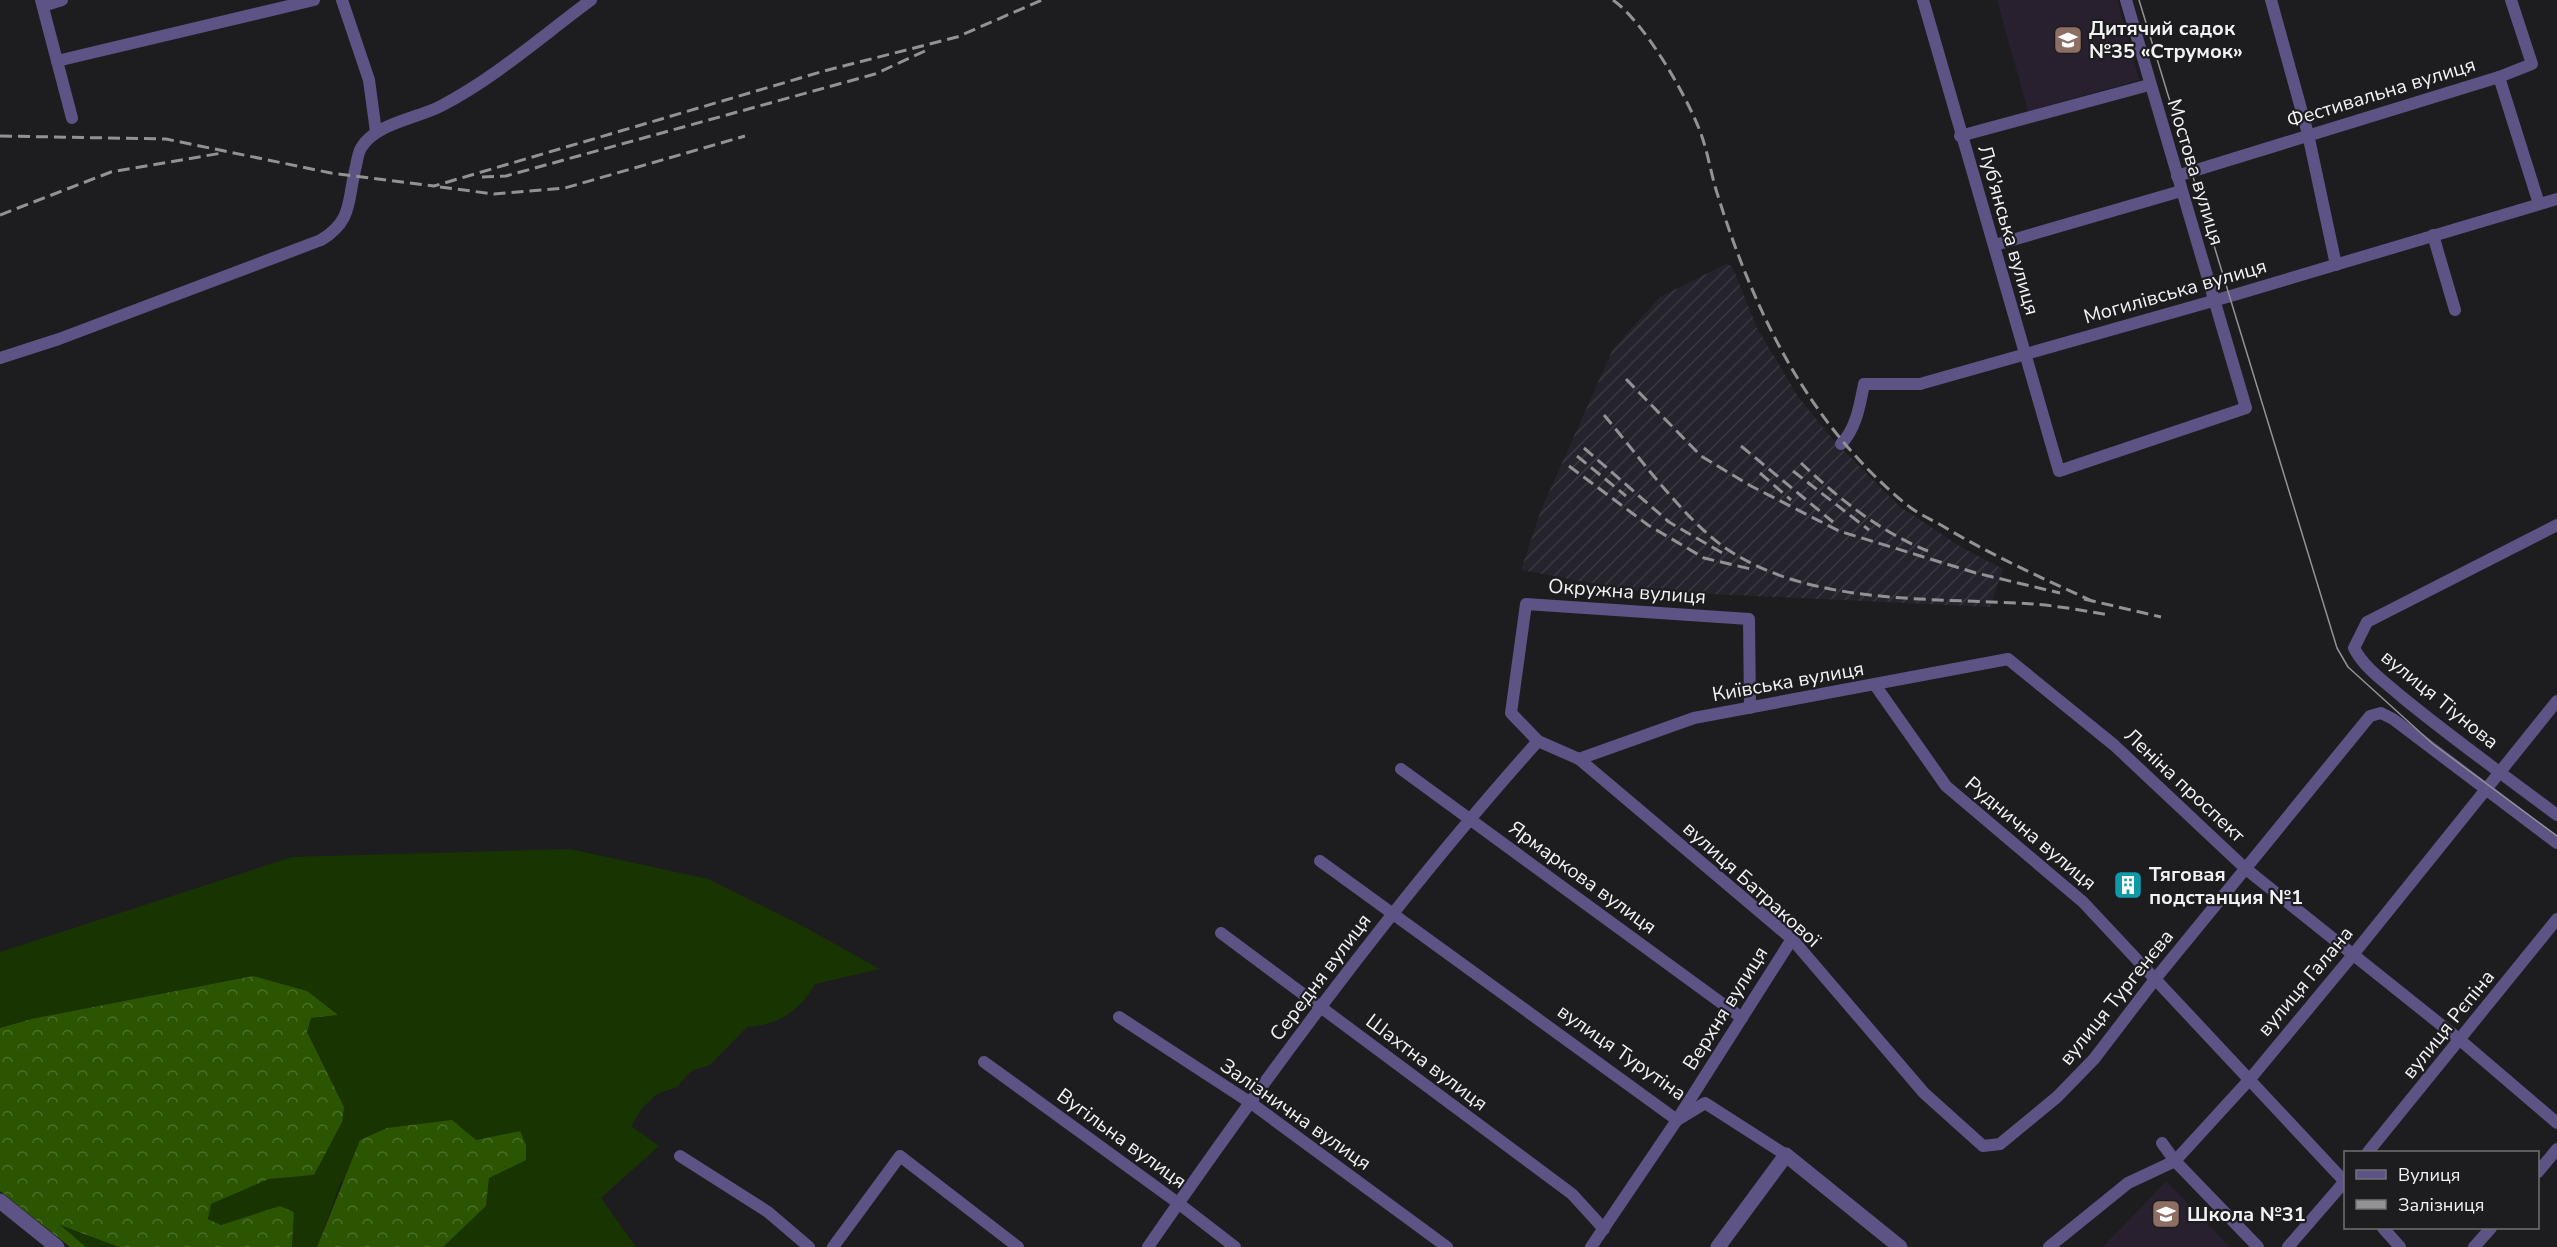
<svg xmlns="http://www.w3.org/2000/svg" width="2557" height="1247" viewBox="0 0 2557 1247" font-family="'Nunito Sans',sans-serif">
<defs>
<pattern id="industrial-furrows" width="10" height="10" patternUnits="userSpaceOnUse" patternTransform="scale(1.5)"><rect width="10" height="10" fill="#25232c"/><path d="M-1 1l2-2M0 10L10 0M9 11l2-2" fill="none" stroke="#3a3941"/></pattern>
<pattern id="forest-crowns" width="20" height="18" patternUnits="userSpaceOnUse" patternTransform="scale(1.5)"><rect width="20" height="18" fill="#2c5502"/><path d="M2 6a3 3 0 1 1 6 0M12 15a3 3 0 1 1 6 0" fill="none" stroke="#4b6e28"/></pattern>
</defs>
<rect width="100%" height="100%" fill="#1d1d20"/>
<polygon fill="url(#industrial-furrows)" points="1726,264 1732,266 1757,328 1799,398 1836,443 1899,506 1961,547 2003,569 1990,607 1628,590 1521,570 1541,510 1613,349 1660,297"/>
<g fill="#28202f">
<polygon points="1997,0 2117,0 2139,80 2028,111"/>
<polygon points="2166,1181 2230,1247 2103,1247"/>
</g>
<g fill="#183401">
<path d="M570 849 708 879 799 924 880 969 815 984C800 1011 778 1025 747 1027L710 1065 691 1071 677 1087 657 1094 642 1108 631 1126 659 1146 601 1198 636 1247H443L486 1206 489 1178 520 1131 476 1140 341 1182 317 1247H292L294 1212 280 1207 221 1225 208 1219 211 1204 269 1179 314 1175 344 1107 307 1033 311 1018 337 1015 253 976 31 1019 0 1028V952L292 857Z"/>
<polygon points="58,1224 119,1247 86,1247"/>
</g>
<g fill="url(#forest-crowns)">
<polygon points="253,976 307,991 338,1015 311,1018 307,1032 344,1107 342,1122 314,1175 269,1179 211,1204 208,1219 221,1225 280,1206 294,1212 292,1247 119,1247 60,1225 86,1247 70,1247 0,1191 0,1028 31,1019"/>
<polygon points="452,1120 476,1140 520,1131 526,1145 526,1160 489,1178 486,1206 443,1247 317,1247 360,1140 387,1128"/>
</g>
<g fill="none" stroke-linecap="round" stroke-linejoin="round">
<g stroke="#5e5385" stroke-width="12">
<polyline points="41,0 72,118"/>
<polyline points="342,0 369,80 376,132"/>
<polyline points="1923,0 2059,471 2246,408 2126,0"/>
<polyline points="2271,0 2308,134 2336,265"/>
<polyline points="43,6 62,0"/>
<polyline points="57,61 314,0"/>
<polyline points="2499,77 2539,204"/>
<polyline points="1960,136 2149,85"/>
<polyline points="2177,176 2499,77 2532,64 2511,0"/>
<polyline points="2433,235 2455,310"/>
<polyline points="1995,245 2181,191"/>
<path d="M0 358 59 339 321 240C354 220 347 200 356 166 357 161 358 153 361 148 376 123 416 119 441 106 495 78 542 36 591 0"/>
<path d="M1841 444C1856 429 1860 405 1864 384H1920L2234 295 2557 199"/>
<path d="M2557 525 2367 622 2354 648C2364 668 2385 682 2402 697 2452 738 2505 776 2557 815"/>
<polyline points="1875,685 1946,786 2083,902 2346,1183"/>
<polyline points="1750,708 1749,619 1526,604 1511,713 1538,741 1579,759 1792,939 1924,1093 1983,1146 2000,1144 2057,1097 2094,1059 2156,978 2370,716 2381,713 2393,719 2557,843"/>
<polyline points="1579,759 1694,718 2008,659 2114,745 2246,869 2460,1040 2557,1123"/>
<polyline points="1401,769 1742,1018"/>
<polyline points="1320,861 1677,1120 1705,1103 1786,1155"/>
<polyline points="1221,933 1572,1194 1604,1229"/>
<polyline points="1119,1017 1251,1103 1447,1247"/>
<polyline points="984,1062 1178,1203 1235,1247"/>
<polyline points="2162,1143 2175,1161 2258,1247"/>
<polyline points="2368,1152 2557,919"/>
<polyline points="680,1156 768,1212 809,1247"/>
<polyline points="2538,1172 2557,1149"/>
<polyline points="2383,1228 2400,1247"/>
<polyline points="833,1247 900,1156 1018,1247"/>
<path d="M1148 1247C1269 1072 1396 900 1538 741"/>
<polyline points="1591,1247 1677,1120 1792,939"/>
<polyline points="2049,1247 2128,1183 2175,1161 2250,1079 2352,956 2557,701"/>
<polyline points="2288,1247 2346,1180"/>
<polyline points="2474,1247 2491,1228"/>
</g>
<g stroke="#5e5385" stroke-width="15">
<polyline points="0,1201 57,1247"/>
<polyline points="1718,1247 1786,1155 1900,1247"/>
</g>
<polyline stroke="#929294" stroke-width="1.5" points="2139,0 2337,648 2348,667 2433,744 2557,836"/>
<g stroke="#929294" stroke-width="3" stroke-dasharray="12 6" stroke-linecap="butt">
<path d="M1613 0C1645 23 1685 93 1700 131 1708 152 1711 175 1718 196 1755 314 1809 425 1907 505 1918 514 1933 520 1946 528 1993 556 2042 578 2092 601"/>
<polyline points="0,136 166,139 331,173 434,186 824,71 957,37 1042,0"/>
<polyline points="482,177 506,176 875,74 925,51"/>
<polyline points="440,187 494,194 565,188 745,136"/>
<polyline points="0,215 111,172 222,153"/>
<polyline points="1626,379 1701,456 1751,486 1839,531 1976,573 2060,593"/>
<path d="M1604 415C1637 454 1683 518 1724 547 1810 607 1933 597 2033 604 2059 606 2085 611 2110 615"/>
<polyline points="1741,446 1833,522"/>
<polyline points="1584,448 1669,522 1724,554"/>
<polyline points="1577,456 1626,496"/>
<path d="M1801 463C1838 498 1880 532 1928 551"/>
<polyline points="1569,466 1648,525 1704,558 1755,570"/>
<polyline points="1793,471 1869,530"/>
<polyline points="1760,473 1791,500"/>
<polyline points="2084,599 2161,617"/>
</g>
</g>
<defs>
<g id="school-square" transform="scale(1.5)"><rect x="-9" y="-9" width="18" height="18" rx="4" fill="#8d6e63" stroke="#1d1d20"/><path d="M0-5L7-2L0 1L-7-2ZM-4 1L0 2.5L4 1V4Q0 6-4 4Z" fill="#fff"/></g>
<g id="building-square" transform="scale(1.5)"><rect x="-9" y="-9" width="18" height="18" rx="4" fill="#0f9aa8" stroke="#1d1d20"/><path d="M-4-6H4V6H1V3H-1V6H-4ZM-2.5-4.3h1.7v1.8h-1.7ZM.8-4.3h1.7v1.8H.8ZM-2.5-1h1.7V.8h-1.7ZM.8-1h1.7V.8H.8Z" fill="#fff"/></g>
</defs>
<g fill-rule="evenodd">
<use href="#school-square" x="2068" y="40"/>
<use href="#building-square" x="2128" y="885"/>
<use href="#school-square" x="2166" y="1214"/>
</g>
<g text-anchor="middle" stroke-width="4.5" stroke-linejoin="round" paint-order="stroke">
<g font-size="20" font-weight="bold" fill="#f2f2f4" stroke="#1d1d20" text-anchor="start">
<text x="2089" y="35">Дитячий садок<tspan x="2089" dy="23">№35 «Струмок»</tspan></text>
<text x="2149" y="881">Тяговая<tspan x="2149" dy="23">подстанция №1</tspan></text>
<text x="2187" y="1221">Школа №31</text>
</g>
<g font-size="20" fill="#f2f2f4" stroke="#1d1d20">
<text transform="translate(2381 92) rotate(-17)" y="7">Фестивальна вулиця</text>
<text transform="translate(2196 172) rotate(73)" y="7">Мостова вулиця</text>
<text transform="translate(2009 230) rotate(74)" y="7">Луб'янська вулиця</text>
<text transform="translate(2175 291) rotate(-16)" y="7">Могилівська вулиця</text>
<text transform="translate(1627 591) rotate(4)" y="7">Окружна вулиця</text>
<text transform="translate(1788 681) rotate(-10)" y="7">Київська вулиця</text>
<text transform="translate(2440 699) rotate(39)" y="7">вулиця Тіунова</text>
<text transform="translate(2185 785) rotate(43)" y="7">Леніна проспект</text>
<text transform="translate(2031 833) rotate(40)" y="7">Руднична вулиця</text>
<text transform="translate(1583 877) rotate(36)" y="7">Ярмаркова вулиця</text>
<text transform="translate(1752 884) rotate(42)" y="7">вулиця Батракової</text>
<text transform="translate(1320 977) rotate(-53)" y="7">Середня вулиця</text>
<text transform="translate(2305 981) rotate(-50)" y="7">вулиця Галана</text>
<text transform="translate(2116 997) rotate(-51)" y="7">вулиця Тургенєва</text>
<text transform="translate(1725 1008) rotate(-58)" y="7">Верхня вулиця</text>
<text transform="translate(2448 1024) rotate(-51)" y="7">вулиця Рєпіна</text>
<text transform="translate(1622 1052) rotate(35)" y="7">вулиця Турутіна</text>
<text transform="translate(1427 1062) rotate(37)" y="7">Шахтна вулиця</text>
<text transform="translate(1296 1114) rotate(35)" y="7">Залізнична вулиця</text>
<text transform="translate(1122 1138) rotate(36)" y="7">Вугільна вулиця</text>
</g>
</g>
<rect x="2344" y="1151" width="195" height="78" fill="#1d1d20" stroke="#727275" stroke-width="1.5"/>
<rect x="2356" y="1170" width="30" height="9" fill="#5e5385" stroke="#727275" stroke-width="1.5"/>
<text x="2398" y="1181" font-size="18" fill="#f2f2f4">Вулиця</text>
<rect x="2356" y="1200" width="30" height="9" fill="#929294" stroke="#727275" stroke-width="1.5"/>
<text x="2398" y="1211" font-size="18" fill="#f2f2f4">Залізниця</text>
</svg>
